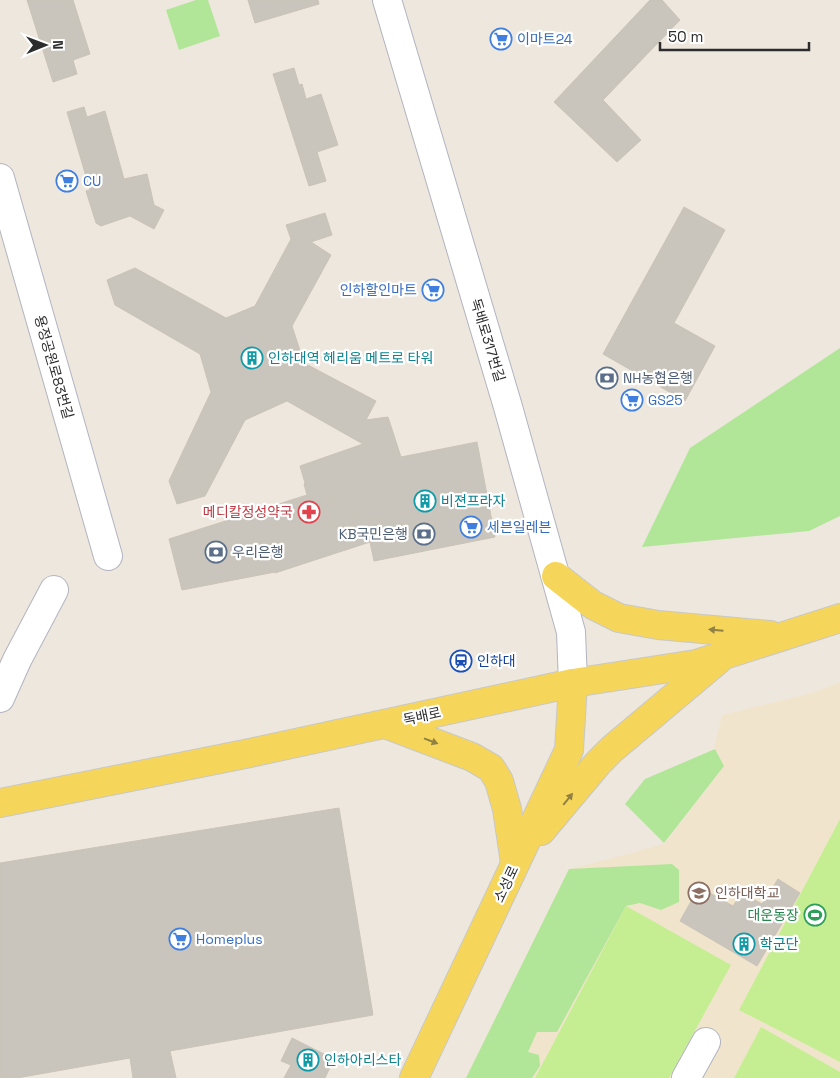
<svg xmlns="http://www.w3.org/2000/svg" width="840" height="1078" viewBox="0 0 840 1078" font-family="'Space Grotesk','Noto Sans KR',sans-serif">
<rect width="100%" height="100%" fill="#eee7de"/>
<polygon fill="#f0e5cc" points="840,682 840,1078 466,1078 569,869 632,853 665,843 724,766 714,747 722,715 812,693"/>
<g fill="#b1e698">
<polygon points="196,0 208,0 220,36 179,50 166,10"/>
<polygon points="840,348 840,516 809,531 642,547 690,448"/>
<polygon points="715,749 724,766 664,843 625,804 645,779"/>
<polygon points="672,864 679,870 679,902 661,910 640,903 626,906 557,1032 537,1032 528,1052 539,1055 540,1066 532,1078 466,1078 569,869"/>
</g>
<g fill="#c5ee93">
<polygon points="840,819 840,1062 739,1010"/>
<polygon points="626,906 731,965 669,1078 535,1078"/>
<polygon points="761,1027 840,1072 840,1078 734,1078"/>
</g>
<g fill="#c9c5bc" stroke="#cac3b7">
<polygon points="27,0 73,0 90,54 73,60 77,74 53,82"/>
<polygon points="248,0 318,0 319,4 255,23"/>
<polygon points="650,0 662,0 680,20 603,100 641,140 617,162 554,102"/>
<polygon points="294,68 299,85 302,84 306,99 321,94 338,145 317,152 326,181 309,186 273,74"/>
<polygon points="84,107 87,117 105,111 124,179 147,174 154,205 164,210 154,229 130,216 101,226 96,223 86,191 90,190 67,112"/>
<polygon points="684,207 725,230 674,323 715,346 685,401 603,354"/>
<polygon points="325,213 332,235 311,242 331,255 292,326 304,363 376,401 366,420 388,417 401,457 477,442 495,537 374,561 370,542 275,573 275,572 182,590 169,539 307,495 304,484 305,483 300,466 363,444 287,401 245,420 205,496 177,504 169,481 211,392 200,354 115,305 107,280 135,268 226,318 255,306 291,239 286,225"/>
<polygon points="339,808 373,1015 170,1051 176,1078 133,1078 130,1058 17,1078 0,1078 0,863"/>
<polygon points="778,879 800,893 757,966 680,921 699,887 733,906 742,893 762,904"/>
<polygon points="292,1038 334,1059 325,1078 284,1078 291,1065 281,1061"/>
</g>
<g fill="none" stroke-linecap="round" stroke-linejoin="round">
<g stroke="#b2b4c0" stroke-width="30">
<g id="minor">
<polyline points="387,0 508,407 571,632 573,683"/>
<polyline points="0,178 108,556"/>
<polyline points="0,698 17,660 54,590"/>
<polyline points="686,1078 706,1042"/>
</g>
</g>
<g stroke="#c8c8c8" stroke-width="30">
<g id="major">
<polyline points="556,576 593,605 619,618 658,625 770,635"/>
<polyline points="385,724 472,757 491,768 499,781 507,809 515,863"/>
<polyline points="0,803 245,754 573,683 696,664 840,618"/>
<polyline points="541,831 598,763 612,749 718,660"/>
<polyline points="414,1078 569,750 573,683"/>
</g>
</g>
<use href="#minor" stroke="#fff" stroke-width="28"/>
<use href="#major" stroke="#f6d65a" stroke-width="28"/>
</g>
<defs><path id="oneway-solid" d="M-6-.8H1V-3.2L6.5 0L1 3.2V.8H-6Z" transform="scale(1.25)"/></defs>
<g fill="#918143">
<use href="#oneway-solid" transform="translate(716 630) rotate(-175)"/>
<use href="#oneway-solid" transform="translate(431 741) rotate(21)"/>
<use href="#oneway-solid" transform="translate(568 799) rotate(-51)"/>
</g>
<defs>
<g id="supermarket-ring" transform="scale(1.125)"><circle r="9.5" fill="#fff" stroke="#3f7fe0" stroke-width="1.5"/><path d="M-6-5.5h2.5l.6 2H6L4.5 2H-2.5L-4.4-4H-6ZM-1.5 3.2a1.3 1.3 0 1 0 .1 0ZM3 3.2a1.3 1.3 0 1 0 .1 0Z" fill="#3f7fe0"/></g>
<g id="building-ring" transform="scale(1.125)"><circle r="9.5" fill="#fff" stroke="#0f9aa8" stroke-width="1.5"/><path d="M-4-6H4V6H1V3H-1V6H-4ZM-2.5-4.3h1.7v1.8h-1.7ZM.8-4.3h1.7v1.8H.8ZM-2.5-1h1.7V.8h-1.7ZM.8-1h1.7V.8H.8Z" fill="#0f9aa8"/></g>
<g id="bank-ring" transform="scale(1.125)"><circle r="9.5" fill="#fff" stroke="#5c6f8a" stroke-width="1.5"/><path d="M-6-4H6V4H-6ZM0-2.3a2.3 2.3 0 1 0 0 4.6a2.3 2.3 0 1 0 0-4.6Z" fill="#5c6f8a"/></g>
<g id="pharmacy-ring" transform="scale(1.125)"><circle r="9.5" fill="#fff" stroke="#e0444e" stroke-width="1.5"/><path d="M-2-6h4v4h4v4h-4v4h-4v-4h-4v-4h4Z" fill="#e0444e"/></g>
<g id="station-ring" transform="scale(1.125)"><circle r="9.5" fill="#fff" stroke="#1a4fb4" stroke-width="1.5"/><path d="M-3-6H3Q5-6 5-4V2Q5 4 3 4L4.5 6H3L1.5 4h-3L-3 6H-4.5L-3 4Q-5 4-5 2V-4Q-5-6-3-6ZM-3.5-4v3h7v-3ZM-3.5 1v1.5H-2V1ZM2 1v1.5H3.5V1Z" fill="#1a4fb4"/></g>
<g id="university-ring" transform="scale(1.125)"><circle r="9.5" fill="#fff" stroke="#8d6e63" stroke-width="1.5"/><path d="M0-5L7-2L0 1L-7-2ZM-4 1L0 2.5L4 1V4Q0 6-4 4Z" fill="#8d6e63"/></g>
<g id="stadium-ring" transform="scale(1.125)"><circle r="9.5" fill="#fff" stroke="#2e9e5b" stroke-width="1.5"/><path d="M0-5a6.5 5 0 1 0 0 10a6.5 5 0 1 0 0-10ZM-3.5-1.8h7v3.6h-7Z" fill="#2e9e5b"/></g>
</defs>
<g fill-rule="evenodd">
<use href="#supermarket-ring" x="501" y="39"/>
<use href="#supermarket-ring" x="67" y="181"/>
<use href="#supermarket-ring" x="433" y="290"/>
<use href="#building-ring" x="252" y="358"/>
<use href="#bank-ring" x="607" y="378"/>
<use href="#supermarket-ring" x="632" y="400"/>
<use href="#building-ring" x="425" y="501"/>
<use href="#pharmacy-ring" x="309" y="512"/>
<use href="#supermarket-ring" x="471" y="527"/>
<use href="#bank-ring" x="424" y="534"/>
<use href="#bank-ring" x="216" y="552"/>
<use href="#station-ring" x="461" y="661"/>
<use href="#university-ring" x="699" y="893"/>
<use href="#stadium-ring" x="815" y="915"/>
<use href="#supermarket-ring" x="180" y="939"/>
<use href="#building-ring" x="744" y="944"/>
<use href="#building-ring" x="308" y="1060"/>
</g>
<g text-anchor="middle" stroke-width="4.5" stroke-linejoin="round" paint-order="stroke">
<g font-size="14" fill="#366cbe" stroke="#fff" text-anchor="start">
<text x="517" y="44">이마트24</text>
<text x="83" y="186">CU</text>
<text x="417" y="295" text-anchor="end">인하할인마트</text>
<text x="648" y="405">GS25</text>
<text x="487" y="532">세븐일레븐</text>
<text x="196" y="944">Homeplus</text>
</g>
<g font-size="14" fill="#2c2c2c" stroke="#fff">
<text transform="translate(488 340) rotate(73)" y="5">독배로317번길</text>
<text transform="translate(54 367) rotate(74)" y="5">용정공원로83번길</text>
<text transform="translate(422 716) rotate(-12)" y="5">독배로</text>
<text transform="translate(506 884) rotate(-65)" y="5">소성로</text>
</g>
<g font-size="14" fill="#0d838f" stroke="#fff" text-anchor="start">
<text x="268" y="363">인하대역 헤리움 메트로 타워</text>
<text x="441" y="506">비젼프라자</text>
<text x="760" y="949">학군단</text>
<text x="324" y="1065">인하아리스타</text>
</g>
<g font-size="14" fill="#4e5e75" stroke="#fff" text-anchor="start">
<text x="623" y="383">NH농협은행</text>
<text x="408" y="539" text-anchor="end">KB국민은행</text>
<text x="232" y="557">우리은행</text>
</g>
<g font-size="14" fill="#be3a42" stroke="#fff" text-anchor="end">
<text x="293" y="517">메디칼정성약국</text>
</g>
<g font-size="14" fill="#164399" stroke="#fff" text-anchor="start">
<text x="477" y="666">인하대</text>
</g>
<g font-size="14" fill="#785e54" stroke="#fff" text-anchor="start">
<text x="715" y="898">인하대학교</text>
</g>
<g font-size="14" fill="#27864d" stroke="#fff" text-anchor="end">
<text x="799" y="920">대운동장</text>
</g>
</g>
<g transform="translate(45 45) rotate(89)" stroke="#ffffff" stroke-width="4" paint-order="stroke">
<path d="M0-4L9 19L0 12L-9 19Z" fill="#2c2c2c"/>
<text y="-8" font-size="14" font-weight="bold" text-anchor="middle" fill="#2c2c2c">N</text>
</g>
<path d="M660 42v8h149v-8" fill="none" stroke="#2c2c2c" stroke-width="2.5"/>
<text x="668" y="42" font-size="15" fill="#2c2c2c" stroke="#ffffff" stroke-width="4" paint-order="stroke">50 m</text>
</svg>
